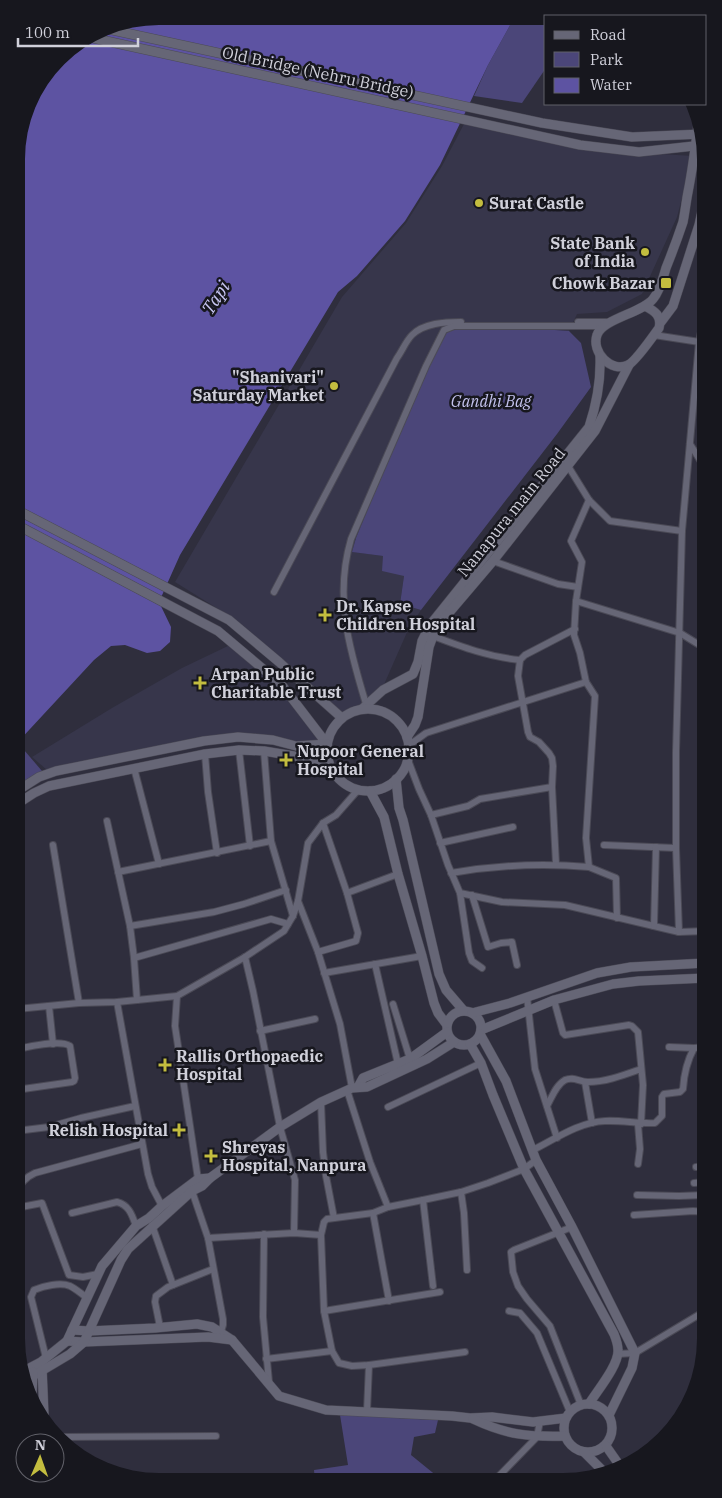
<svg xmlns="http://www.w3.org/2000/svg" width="722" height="1498" viewBox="0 0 722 1498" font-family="'IBM Plex Serif',serif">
<rect width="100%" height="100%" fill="#2f2e3d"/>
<g fill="#37364b">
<polygon points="464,124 581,149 693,156 677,217 642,294 607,312 577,314 569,331 555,330 356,538 353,552 383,556 404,576 400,604 421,610 408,630 382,689 359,707 343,713 231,617 175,582 342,297 406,223 442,166"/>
<polygon points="230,645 279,686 320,740 296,742 273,736 237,733 47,770 32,757 112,708 182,668"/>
</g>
<g fill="#4b4679">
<polygon points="514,18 546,19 546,68 522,103 474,96 488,65"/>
<polygon points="451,329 555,330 569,331 581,343 591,387 557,434 421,610 400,604 404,576 382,571 383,556 352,552 356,538 402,426 442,336"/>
<polygon points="17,743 18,743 42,771 17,788"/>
<polygon points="340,1415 438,1420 435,1433 414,1437 411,1455 443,1481 315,1481 314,1470 348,1465"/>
</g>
<polygon fill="#5d53a2" points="159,16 514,18 488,65 440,165 405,221 357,276 338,292 180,555 159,602 171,627 170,642 160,651 147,653 125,645 111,646 94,660 17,743 17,141 31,96 65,52 105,27"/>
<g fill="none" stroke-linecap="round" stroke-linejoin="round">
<g stroke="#4b4a56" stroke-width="8">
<g id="street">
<polyline points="578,322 611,322"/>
<polyline points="654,335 706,343"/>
<polyline points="690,444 703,465 706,474"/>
<polyline points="568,466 589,500 610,521 682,531"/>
<polyline points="589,500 571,541 582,562 576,601 574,635 580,653 586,682 595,696 586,838 589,867 616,878 617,918"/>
<polyline points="493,561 558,584 578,587"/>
<path d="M274 592 397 358C402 351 406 341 412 335 424 323 445 322 461 322"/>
<polyline points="576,601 680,633 706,649"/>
<path d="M433 636C462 647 489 657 520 660"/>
<path d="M366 704C349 648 334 597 351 539L426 366 444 330 454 326H605"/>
<polyline points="408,746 426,733 586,682"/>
<polyline points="239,750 250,846"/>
<polyline points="264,751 271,841 293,916"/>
<polyline points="205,754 208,792 217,853"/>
<polyline points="408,760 419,789 431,815 448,865 460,893 502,902 565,905 679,932 706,931"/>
<polyline points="134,768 159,864"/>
<polyline points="431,815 468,806 480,799 552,787"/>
<polyline points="107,821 130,926 134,958 137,1000"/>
<polyline points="440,843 513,827"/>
<polyline points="53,845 79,1003"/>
<polyline points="604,845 676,848"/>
<polyline points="556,864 552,787 553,766 552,758 549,753 539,742 530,737 528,732 518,676 520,660 525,655 575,629"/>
<polyline points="118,872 271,841"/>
<path d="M451 873C497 865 543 863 589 867"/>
<polyline points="347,893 398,874"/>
<polyline points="460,893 469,953 472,961 482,968"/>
<polyline points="472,895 488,947 501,943 512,942 517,965"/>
<polyline points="298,901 318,952 340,1024 352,1088"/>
<polyline points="130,926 214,912 244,904 286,890"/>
<polyline points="654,926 656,847"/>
<polyline points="679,932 676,848 676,752 682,531 699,342 706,307"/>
<polyline points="318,952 356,941 358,933 347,893 323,823"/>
<polyline points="245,957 253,991 280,1127 295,1180 294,1233"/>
<polyline points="134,958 271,919 288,924"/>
<polyline points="375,964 398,1064"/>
<polyline points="324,973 422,956"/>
<polyline points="177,996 175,1026 198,1179 192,1191 208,1238 223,1319 223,1325 220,1335"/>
<polyline points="527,997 535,1069 557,1138"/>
<polyline points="554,1000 563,1033 565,1035 629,1025 632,1026 638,1032 643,1085 641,1124"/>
<polyline points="117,1002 148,1174 152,1187 162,1206"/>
<polyline points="393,1004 410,1059"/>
<polyline points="49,1006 53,1044"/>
<polyline points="17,1009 79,1003 117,1002 177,996 245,957 284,931 293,916 298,901 308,843 323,823 336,815 358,790"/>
<polyline points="260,1031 315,1019"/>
<polyline points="669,1047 694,1048"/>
<polyline points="585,1082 592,1123"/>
<path d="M16 1090 72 1082 74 1081 75 1078 70 1046C60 1039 29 1047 17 1049"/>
<polyline points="347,1090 370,1162 388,1207"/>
<polyline points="321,1102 323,1152 326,1176 334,1218"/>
<path d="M547 1106C552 1097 556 1085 565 1080 574 1076 579 1082 588 1082 606 1082 624 1075 641 1069"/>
<polyline points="388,1107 481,1063"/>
<polyline points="638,1124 640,1149 638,1164"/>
<polyline points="16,1131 49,1127 81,1118 135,1106"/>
<polyline points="703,1141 705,1140"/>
<path d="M533 1150C555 1139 579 1122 605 1121 622 1120 638 1124 655 1123L662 1116V1097L664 1094 680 1092 683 1089C684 1073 687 1061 694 1048L706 1047"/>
<polyline points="696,1167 705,1166"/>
<polyline points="694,1183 705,1182"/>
<polyline points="461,1192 464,1213 467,1270"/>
<path d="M16 1193C20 1183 26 1177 35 1173L142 1144"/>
<polyline points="637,1195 679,1196 705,1195"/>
<polyline points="423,1200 388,1207 373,1213 327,1219 324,1222 321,1235 324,1311 332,1351 339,1363 352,1366 369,1365 465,1352"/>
<polyline points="16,1208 42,1203 69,1275 83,1277 98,1274"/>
<path d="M72 1213 117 1202C129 1205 132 1215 136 1226"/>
<polyline points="373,1213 389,1301"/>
<polyline points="634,1215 693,1211 705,1212"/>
<polyline points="152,1225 173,1285"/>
<polyline points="572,1227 514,1250 511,1252 513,1272 518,1286 527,1299 550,1326 581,1405"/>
<polyline points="264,1234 263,1317 269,1382"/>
<polyline points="208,1238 294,1233 321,1235"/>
<polyline points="16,1254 19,1263"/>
<polyline points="433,1286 423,1200 461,1192 488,1183 524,1169 536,1160"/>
<polyline points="324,1311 440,1292"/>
<polyline points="509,1311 520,1313 537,1333 570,1412"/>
<polyline points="160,1327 155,1302 156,1296 168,1287 213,1269"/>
<polyline points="618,1354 635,1353 705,1311"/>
<path d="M46 1358 31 1297 34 1290C44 1286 60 1282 70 1286 76 1289 82 1294 87 1298"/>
<polyline points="266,1359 332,1351"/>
<polyline points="367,1411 369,1365"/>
<polyline points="59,1437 216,1436"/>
<polyline points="493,1482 537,1437 540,1421"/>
</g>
</g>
<g stroke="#4b4a56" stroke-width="10">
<g id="secondary">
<polyline points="103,28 542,123 632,137 702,134"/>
<polyline points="88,37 580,145 639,152 703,145"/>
<path d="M645 306C655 311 662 316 659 328 654 335 635 362 628 365 611 373 591 352 597 335 602 319 642 313 653 299 660 291 663 278 666 268 672 253 678 237 683 222 685 212 686 202 688 192 693 167 696 142 699 117"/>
<polyline points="661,322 673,306 699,225 706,193"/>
<polyline points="17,510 229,620 279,662 342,718"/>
<polyline points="17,525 218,631 281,684 327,744"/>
<path d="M362 709 383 690 413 674 418 662 422 641 430 625 589 427C597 403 601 382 600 356"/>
<circle cx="368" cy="750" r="41"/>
<polyline points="407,737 415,725 418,717 429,647 436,628 493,561 595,431 629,365"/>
<polyline points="396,779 399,808 403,820 439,974 446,990 464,1011"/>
<polyline points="17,791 39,777 56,771 204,741 238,737 273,740 296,746 327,744"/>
<polyline points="370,791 384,817 398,874 422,956 434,1003 438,1013 447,1025"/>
<polyline points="17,804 34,793 49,786 205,754 239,750 264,751 294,756 313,761 336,775"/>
<circle cx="464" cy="1028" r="17"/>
<polyline points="472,1013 510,1003 597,973 631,967 706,963"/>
<polyline points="481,1030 554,1000 613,984 639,981 706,978"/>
<polyline points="480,1034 506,1081 536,1160 572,1227 635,1353 632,1368 609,1415"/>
<path d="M470 1044 481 1063 493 1095 524 1169 614 1334C616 1339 618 1345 618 1350 619 1365 597 1391 589 1404"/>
<polyline points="358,1087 363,1078 410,1059 447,1032"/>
<polyline points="72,1330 89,1331 155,1328 197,1324 212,1327 232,1340 279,1396 326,1410 452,1416 470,1418 492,1417 533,1422 566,1418"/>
<polyline points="67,1341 84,1342 208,1337 232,1340"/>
<polyline points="42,1367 44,1415"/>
<polyline points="22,1372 41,1362 67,1341 102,1266 136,1226 149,1218 162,1206 198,1179 210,1178"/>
<polyline points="23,1382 70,1354 84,1342 121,1260 128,1249 192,1191 202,1186 210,1178 280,1127 321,1102 352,1088 367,1087 427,1059 454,1042"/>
<polyline points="32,1397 33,1372"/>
<circle cx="588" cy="1428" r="24"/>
<path d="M473 1419C507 1435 528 1437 565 1436"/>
<polyline points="606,1446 620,1466"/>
<polyline points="584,1452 607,1475"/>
</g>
</g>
<use href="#street" stroke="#666676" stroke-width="6"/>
<use href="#secondary" stroke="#666676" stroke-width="9"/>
</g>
<g fill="#c3bd3f" stroke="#17171e" stroke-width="2">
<circle cx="479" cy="203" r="5"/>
<circle cx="645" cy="252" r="5"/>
<rect x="660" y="277" width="12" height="12" rx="2.5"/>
<circle cx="334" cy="386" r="5"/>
<path d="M322.5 607.5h5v5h5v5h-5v5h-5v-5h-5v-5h5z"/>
<path d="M197.5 675.5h5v5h5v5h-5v5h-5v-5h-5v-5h5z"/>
<path d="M283.5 752.5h5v5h5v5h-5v5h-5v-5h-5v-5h5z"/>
<path d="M162.5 1057.5h5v5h5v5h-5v5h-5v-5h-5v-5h5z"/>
<path d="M176.5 1122.5h5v5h5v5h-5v5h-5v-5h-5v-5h5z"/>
<path d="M208.5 1148.5h5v5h5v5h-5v5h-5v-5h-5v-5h5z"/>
</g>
<g text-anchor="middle" stroke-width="5" stroke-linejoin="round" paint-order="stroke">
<g font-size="16" fill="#d0d0da" stroke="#17171e">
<text transform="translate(318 72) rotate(12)" y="6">Old Bridge (Nehru Bridge)</text>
<text transform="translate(511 512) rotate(-51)" y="6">Nanapura main Road</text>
</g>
<g font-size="16" font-weight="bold" fill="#d0d0da" stroke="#17171e" text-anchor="start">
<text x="489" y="209">Surat Castle</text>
<text x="635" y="249" text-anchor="end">State Bank<tspan x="635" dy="18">of India</tspan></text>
<text x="655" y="289" text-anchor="end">Chowk Bazar</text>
<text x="324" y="383" text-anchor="end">"Shanivari"<tspan x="324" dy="18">Saturday Market</tspan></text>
<text x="336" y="612">Dr. Kapse<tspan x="336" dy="18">Children Hospital</tspan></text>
<text x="211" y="680">Arpan Public<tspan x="211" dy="18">Charitable Trust</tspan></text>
<text x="297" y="757">Nupoor General<tspan x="297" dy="18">Hospital</tspan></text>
<text x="176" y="1062">Rallis Orthopaedic<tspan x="176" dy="18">Hospital</tspan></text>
<text x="168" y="1136" text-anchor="end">Relish Hospital</text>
<text x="222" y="1153">Shreyas<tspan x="222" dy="18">Hospital, Nanpura</tspan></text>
</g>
<g font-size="16" font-style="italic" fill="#c3c2ed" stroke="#17171e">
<text x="491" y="407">Gandhi Bag</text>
</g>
<g font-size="18" font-style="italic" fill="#c8c6f2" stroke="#17171e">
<text transform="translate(216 298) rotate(-57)" y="6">Tapi</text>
</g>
</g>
<path d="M0 0H722V1498H0ZM159 25H563A134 134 0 0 1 697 159V1339A134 134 0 0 1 563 1473H159A134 134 0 0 1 25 1339V159A134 134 0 0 1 159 25Z" fill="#17171e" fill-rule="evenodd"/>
<rect x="544" y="15" width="162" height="90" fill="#17171e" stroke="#616169"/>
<rect x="554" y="31" width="25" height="8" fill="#666676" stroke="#616169"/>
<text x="590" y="40" font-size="15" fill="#d0d0da">Road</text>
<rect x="554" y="52" width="25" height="15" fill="#4b4679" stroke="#616169"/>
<text x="590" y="65" font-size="15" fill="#d0d0da">Park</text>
<rect x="554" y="78" width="25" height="15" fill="#5d53a2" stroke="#616169"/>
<text x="590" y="90" font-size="15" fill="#d0d0da">Water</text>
<g transform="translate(40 1458) rotate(2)"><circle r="24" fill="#17171e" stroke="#616169"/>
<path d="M0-4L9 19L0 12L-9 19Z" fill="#c3bd3f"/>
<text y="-8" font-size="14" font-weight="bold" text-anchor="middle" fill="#d0d0da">N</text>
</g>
<path d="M18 38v8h120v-8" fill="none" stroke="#d0d0da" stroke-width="2.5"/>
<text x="25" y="38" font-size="15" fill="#d0d0da" stroke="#17171e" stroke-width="4" paint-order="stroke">100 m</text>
</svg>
